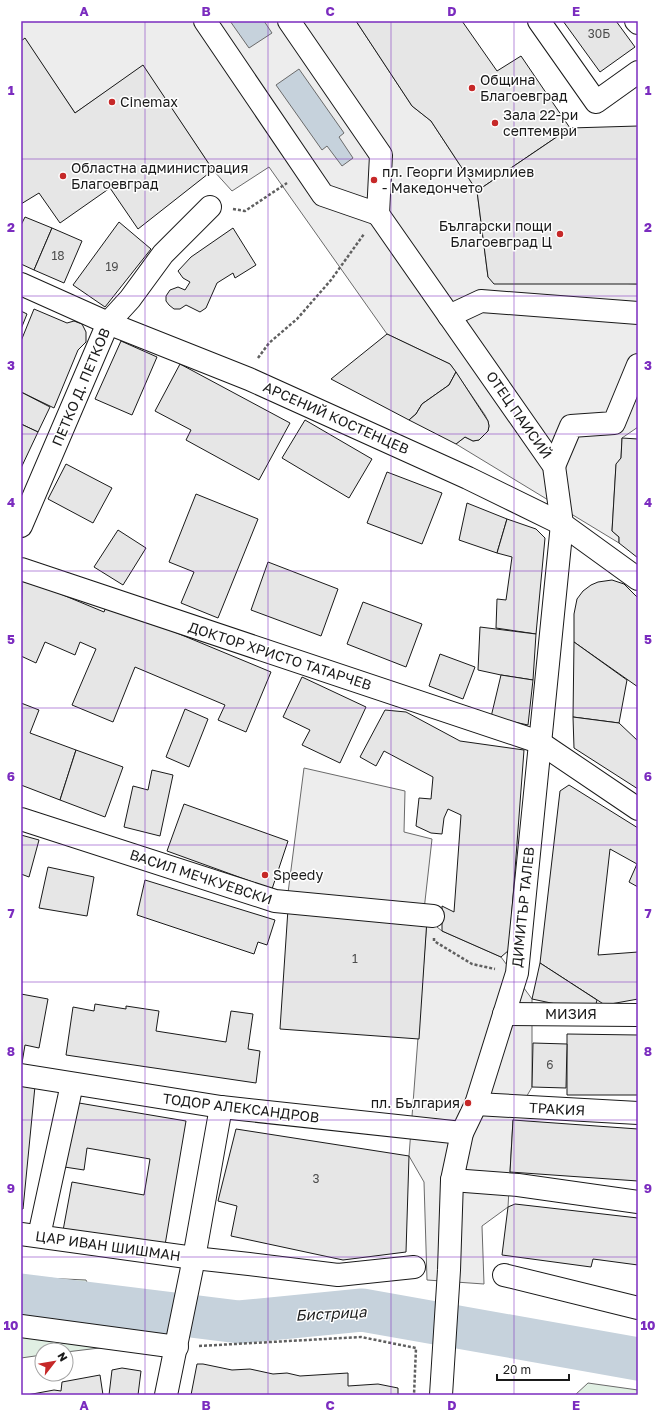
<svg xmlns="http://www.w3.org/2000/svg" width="659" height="1416" viewBox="0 0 659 1416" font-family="'Golos Text',sans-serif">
<rect width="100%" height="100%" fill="#fff"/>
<g fill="#e0efe3" stroke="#6a6a6a">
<polygon points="21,1277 86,1280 116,1346 66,1352 66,1350 42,1350 42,1355 21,1358"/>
<polygon points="588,1383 638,1390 638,1395 575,1395"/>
</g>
<g fill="#ededed" stroke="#6a6a6a">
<polygon points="21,21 356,21 412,106 431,121 477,191 488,277 638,284 638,427 622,438 621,458 616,465 612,531 619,537 619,543 456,444 465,437 473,441 479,440 488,431 489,426 488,421 485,415 450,364 387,334 269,167 232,191 213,170 143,66 75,113 25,39 21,41"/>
<polygon points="304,768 405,791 404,832 432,839 424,910 288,893"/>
<polygon points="427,919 442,931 501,957 532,999 532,1087 513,1120 508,1207 482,1226 484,1284 427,1280 424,1182 409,1156"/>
</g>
<g fill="#c6d2dc" stroke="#6a6a6a">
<polygon points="230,21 264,21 272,33 249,48"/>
<polygon points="299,69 344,133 339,137 353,158 342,166 327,146 322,150 276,85"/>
</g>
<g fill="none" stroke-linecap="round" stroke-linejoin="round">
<polyline stroke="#c6d2dc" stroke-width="43" points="21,1295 239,1322 362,1310 638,1359"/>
</g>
<g fill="#e6e6e6" stroke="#1a1a1a">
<polygon points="356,21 462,21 497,71 521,56 570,128 477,191 431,121 412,106"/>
<polygon points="563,21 616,21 635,47 600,72"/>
<polygon points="25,38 75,113 143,65 213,170 138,229 110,188 60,223 39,193 21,204 21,41"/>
<polygon points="638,126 638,284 494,284 488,277 477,191 570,128"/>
<polygon points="25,217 52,228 34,270 21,264 21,225"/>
<polygon points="119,222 151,249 105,307 73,285"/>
<polygon points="52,228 82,241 64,283 34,270"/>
<polygon points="233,228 256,265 235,278 233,273 217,283 206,308 200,312 186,305 180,309 174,309 169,305 166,301 166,296 170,290 178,287 185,290 190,282 183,278 178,271 191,257"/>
<polygon points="34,309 67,323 74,321 82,324 86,332 86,342 78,350 54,408 21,392 21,341"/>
<polygon points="21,311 27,314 21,329"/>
<polygon points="387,334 450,364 456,372 449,385 422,404 416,414 409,420 331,379"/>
<polygon points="121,341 157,357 132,415 95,399"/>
<polygon points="180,364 290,423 259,480 186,440 191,430 155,411"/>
<polygon points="456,372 488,421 489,426 488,431 479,440 473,441 465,437 456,444 409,420 416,414 422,404 449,385"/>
<polygon points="21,392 50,407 38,432 21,424"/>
<polygon points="305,420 372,459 349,498 282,458"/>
<polygon points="21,424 38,432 21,468"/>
<polygon points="622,438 638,439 638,558 619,543 619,537 612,531 616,464 621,458"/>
<polygon points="66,464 112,488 93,523 48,499"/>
<polygon points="387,472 442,493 422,544 367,523"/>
<polygon points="196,494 258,519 218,618 181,603 194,572 169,562"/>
<polygon points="467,503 507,519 497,553 459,540"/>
<polygon points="507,519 536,529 545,538 536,634 496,628 497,599 506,600 512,557 497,553"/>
<polygon points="118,530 146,548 123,585 94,567"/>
<polygon points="268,562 338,589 321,636 251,610"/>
<polygon points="22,578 104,612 107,604 271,672 246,732 218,720 225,705 135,667 113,722 72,705 96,649 80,642 75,655 45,642 36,663 21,656"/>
<polygon points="612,580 624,584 638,598 638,687 574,642 574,614 577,599 583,591 591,585 598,582"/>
<polygon points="363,602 422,624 406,667 347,644"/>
<polygon points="480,627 536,634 533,680 501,675 478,670"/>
<polygon points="574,642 627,680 619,723 573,717"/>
<polygon points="440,654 475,667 463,699 429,686"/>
<polygon points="501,675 533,680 528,725 491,717"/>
<polygon points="302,677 366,707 340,763 302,745 310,730 283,717"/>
<polygon points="21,703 39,710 30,733 76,750 60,800 21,785"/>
<polygon points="185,709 208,719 189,767 166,757"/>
<polygon points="385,710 406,712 460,741 524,750 509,950 501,957 442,931 442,906 454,912 461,815 448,809 444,818 442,834 431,833 416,826 419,798 431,799 433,777 384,751 376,766 360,757"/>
<polygon points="573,717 619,723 638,741 638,789 574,748"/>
<polygon points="76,750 123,767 105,817 60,800"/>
<polygon points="152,770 173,775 160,836 124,827 133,786 148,790"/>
<polygon points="569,785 638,828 638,887 629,882 637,864 610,849 598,955 638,952 638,999 605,1005 540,963 560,791"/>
<polygon points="184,804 288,841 272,889 167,851"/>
<polygon points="21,835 39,840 29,877 21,874"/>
<polygon points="48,867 94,877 87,916 39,908"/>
<polygon points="145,880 275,920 267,945 258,942 254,954 137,915"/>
<polygon points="288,909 427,919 419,1039 280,1029"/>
<polygon points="540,963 597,1000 594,1012 532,999"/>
<polygon points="21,994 48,999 39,1048 25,1045 22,1063"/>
<polygon points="95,1004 126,1009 126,1006 159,1011 156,1031 226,1042 231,1011 253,1014 248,1049 260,1051 256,1083 66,1055 73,1007 94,1011"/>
<polygon points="567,1034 638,1035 638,1095 567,1095"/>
<polygon points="533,1043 567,1044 566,1088 532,1087"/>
<polygon points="21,1084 35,1086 23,1209 21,1209"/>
<polygon points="73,1102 186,1121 164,1251 62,1236 72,1182 144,1195 150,1159 87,1148 84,1170 58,1166"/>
<polygon points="513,1120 638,1129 638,1181 510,1172"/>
<polygon points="236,1129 409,1156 406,1252 343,1260 231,1236 237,1206 218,1201"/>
<polygon points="515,1204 638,1218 638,1265 593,1259 591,1267 502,1255 508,1207"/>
<polygon points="197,1364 203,1364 232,1370 250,1369 273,1374 287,1373 300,1376 348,1373 348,1386 378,1384 398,1388 398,1395 191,1395"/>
<polygon points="122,1368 141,1371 138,1395 109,1395 112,1370"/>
<polygon points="100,1375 103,1395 27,1395 54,1390 61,1391 62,1382"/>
</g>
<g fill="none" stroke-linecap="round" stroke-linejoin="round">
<g stroke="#1a1a1a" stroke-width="24">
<g id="minor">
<polyline points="205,21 323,195 378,214 381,155 289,21"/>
<polyline points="539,21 596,102 638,72"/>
<polyline points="636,21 638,23"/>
<polyline points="378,214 554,466 562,524 517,973 476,1104 462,1133 452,1180 449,1270 441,1395"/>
<polyline points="21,284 108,323 249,379 468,478 562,524 638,579"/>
<polyline points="449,316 481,301 638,313"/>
<polyline points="554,466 571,426 614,423 638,365"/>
<polyline points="21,526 108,323 130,299 163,254 210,207"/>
<polyline points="21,569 539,742 638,809"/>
<polyline points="21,819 275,901 433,916"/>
<polyline points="504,1014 638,1015"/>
<polyline points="21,1075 221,1107 462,1133"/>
<polyline points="476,1104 638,1113"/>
<polyline points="452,1180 518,1185 638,1202"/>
<polyline points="21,1234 194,1258 249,1264 338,1275 414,1267"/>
<polyline points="39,1236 72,1084"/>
<polyline points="504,1275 638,1308"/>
<polyline points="21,1326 177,1347"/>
<polyline points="166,1395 194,1258 221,1107"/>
</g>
</g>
<g stroke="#5f5f5f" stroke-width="2.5" stroke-dasharray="3 2" stroke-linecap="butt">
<polyline points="233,209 245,211 287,183"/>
<polyline points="258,358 269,343 297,319 331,280 364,234"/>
<polyline points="434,938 434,941 472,964 495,969"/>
<polyline points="199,1346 361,1337 416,1348 414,1395"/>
</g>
<use href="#minor" stroke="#fff" stroke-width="22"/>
</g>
<path fill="none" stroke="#7b2cbf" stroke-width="1" stroke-opacity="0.55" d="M145 21V1395M268 21V1395M391 21V1395M514 21V1395M21 159H638M21 296H638M21 434H638M21 571H638M21 708H638M21 845H638M21 982H638M21 1120H638M21 1257H638"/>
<g fill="#c62828" stroke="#fff" stroke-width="1.5">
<circle cx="472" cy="88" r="4"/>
<circle cx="112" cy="102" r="4"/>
<circle cx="495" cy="123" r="4"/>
<circle cx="63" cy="176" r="4"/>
<circle cx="374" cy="180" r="4"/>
<circle cx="560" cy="234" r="4"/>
<circle cx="265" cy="875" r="4"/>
<circle cx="468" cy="1103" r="4"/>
</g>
<g text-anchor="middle" stroke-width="3" stroke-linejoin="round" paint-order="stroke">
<g font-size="12" fill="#4d4d4d">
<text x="599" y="38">30Б</text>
<text x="58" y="260">18</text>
<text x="112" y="271">19</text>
<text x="355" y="963">1</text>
<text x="550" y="1069">6</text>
<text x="316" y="1183">3</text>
</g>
<g font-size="14" fill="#1a1a1a" stroke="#fff" text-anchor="start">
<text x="480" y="85">Община<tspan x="480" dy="16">Благоевград</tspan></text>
<text x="120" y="107">Cinemax</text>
<text x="503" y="120">Зала 22-ри<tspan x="503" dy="16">септември</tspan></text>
<text x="71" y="173">Областна администрация<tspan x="71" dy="16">Благоевград</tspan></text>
<text x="382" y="177">пл. Георги Измирлиев<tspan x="382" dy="16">- Македончето</tspan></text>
<text x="552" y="231" text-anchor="end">Български пощи<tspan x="552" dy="16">Благоевград Ц</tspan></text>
<text x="273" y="880">Speedy</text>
<text x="460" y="1108" text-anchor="end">пл. България</text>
</g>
<g font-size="14" fill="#1a1a1a" stroke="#fff">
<text transform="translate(81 387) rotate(-67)" y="5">ПЕТКО Д. ПЕТКОВ</text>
<text transform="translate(519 415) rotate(55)" y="5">ОТЕЦ ПАИСИЙ</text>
<text transform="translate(336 418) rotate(24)" y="5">АРСЕНИЙ КОСТЕНЦЕВ</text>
<text transform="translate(280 656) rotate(18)" y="5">ДОКТОР ХРИСТО ТАТАРЧЕВ</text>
<text transform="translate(201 877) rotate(18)" y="5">ВАСИЛ МЕЧКУЕВСКИ</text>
<text transform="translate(523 907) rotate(-84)" y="5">ДИМИТЪР ТАЛЕВ</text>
<text x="571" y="1019">МИЗИЯ</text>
<text transform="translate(241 1108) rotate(7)" y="5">ТОДОР АЛЕКСАНДРОВ</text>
<text transform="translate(557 1109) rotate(3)" y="5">ТРАКИЯ</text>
<text transform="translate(108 1246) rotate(8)" y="5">ЦАР ИВАН ШИШМАН</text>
</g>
<g font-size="15" font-style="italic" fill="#1a1a1a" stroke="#fff">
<text transform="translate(331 1314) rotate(-3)" y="5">Бистрица</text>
</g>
</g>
<rect width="659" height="1416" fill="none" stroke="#ffffff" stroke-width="44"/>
<g transform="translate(54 1362) rotate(59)"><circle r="19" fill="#ffffff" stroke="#a3a3a3"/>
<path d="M0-3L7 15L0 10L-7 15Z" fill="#c62828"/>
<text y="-6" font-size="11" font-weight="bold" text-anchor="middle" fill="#1a1a1a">N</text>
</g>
<path d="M497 1374v6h72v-6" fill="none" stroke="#1a1a1a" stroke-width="2"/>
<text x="503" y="1374" font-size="12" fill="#1a1a1a" stroke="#ffffff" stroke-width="3" paint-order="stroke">20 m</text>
<rect x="22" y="22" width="615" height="1372" fill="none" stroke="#7b2cbf" stroke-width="1.5"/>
<g font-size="13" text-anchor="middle" font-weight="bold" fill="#7b2cbf">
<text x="84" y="16">A</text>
<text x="206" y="16">B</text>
<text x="330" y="16">C</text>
<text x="452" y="16">D</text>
<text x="576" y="16">E</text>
<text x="11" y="95">1</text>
<text x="648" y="95">1</text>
<text x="11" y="232">2</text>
<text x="648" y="232">2</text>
<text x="11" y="370">3</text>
<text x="648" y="370">3</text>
<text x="11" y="507">4</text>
<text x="648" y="507">4</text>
<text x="11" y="644">5</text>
<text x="648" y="644">5</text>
<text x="11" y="781">6</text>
<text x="648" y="781">6</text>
<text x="11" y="918">7</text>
<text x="648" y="918">7</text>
<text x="11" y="1056">8</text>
<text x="648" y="1056">8</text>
<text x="11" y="1193">9</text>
<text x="648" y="1193">9</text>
<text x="11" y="1330">10</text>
<text x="648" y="1330">10</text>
<text x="84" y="1410">A</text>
<text x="206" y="1410">B</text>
<text x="330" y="1410">C</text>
<text x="452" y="1410">D</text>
<text x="576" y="1410">E</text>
</g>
</svg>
